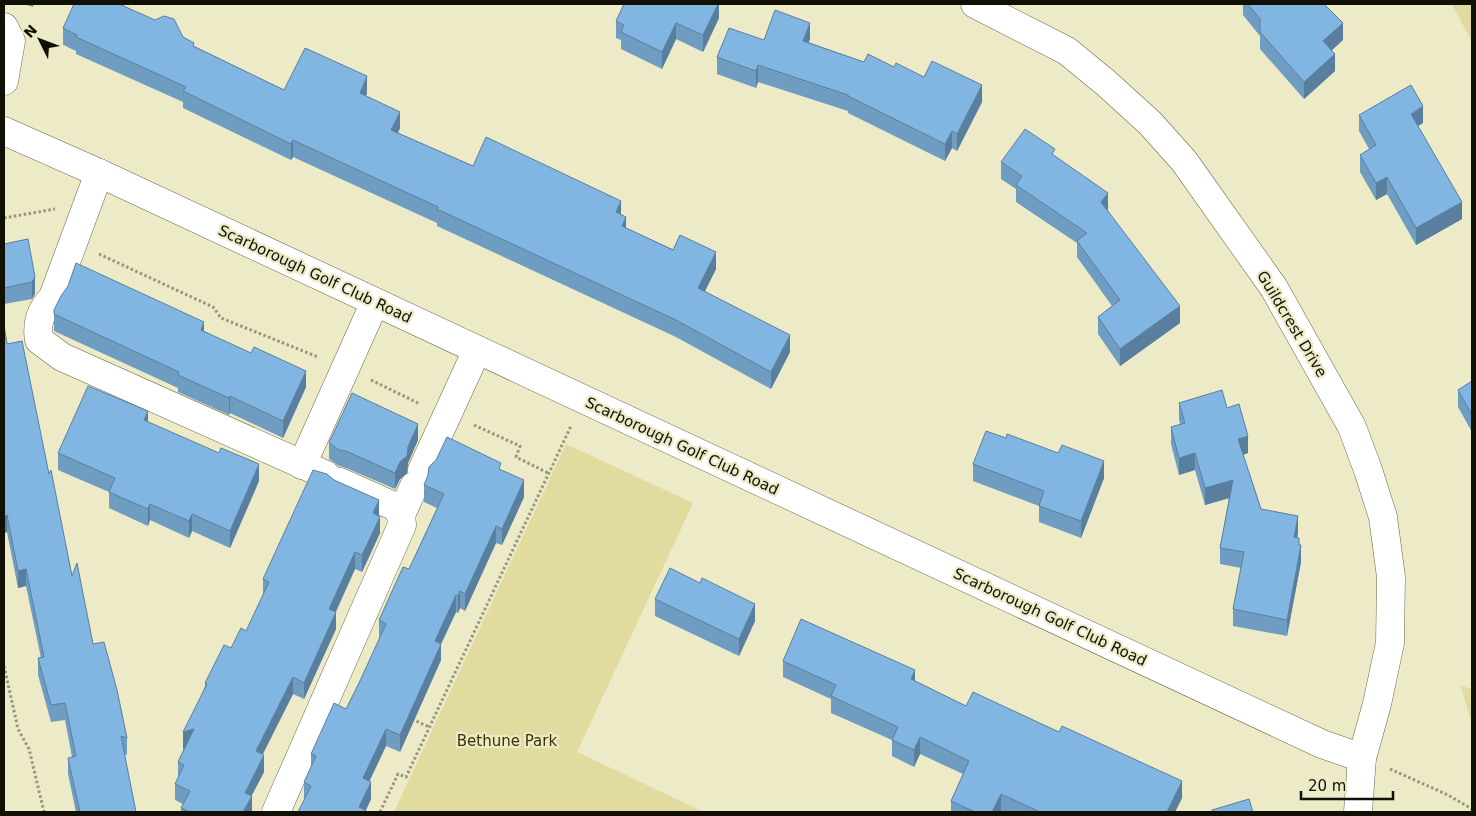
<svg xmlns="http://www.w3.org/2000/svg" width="1476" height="816" viewBox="0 0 1476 816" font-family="'DejaVu Sans',sans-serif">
<rect width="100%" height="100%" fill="#edeac7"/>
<g fill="#e1dba0">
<polygon points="1452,4 1472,4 1472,42"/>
<polygon points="566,444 693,503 577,752 704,812 394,812"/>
<polygon points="1461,686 1472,689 1472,725"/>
</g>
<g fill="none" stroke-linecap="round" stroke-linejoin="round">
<g stroke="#6b6748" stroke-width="29">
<g id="minor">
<polyline points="975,4 1067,51 1106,83 1150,123 1184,161 1274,288 1352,427 1368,470 1383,517 1391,577 1390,643 1377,704 1362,758 1358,812"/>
<polyline points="4,27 11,41 4,81"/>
<polyline points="4,131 99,173 1322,744 1362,758"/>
<path d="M99 173 53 297C41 310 36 322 39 340L62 357 326 475"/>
<polyline points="302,465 375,302"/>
<polyline points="422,470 477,350"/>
<polyline points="401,515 414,486"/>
<polyline points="276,812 402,525 401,515 396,507 340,482"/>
</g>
</g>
<g stroke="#97957b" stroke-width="3" stroke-dasharray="2.5 2.5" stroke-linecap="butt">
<polyline points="4,218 55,209"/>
<polyline points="99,254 213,307 221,318 318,357"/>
<polyline points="371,380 420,404"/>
<polyline points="474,425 520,446 516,457 548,473"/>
<polyline points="4,666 18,729 29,749 44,812"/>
<polyline points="412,719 429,727"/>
<polyline points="1390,769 1448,795 1472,809"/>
<polyline points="380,812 398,774 406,777 571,426"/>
</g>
<use href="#minor" stroke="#fff" stroke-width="28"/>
</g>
<g fill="#6f9dc2">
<polygon points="23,4 34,4 33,7"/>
<polygon points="719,4 719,18 703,52 676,39 662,69 621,49 621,40 616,38 616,21"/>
<polygon points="1243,4 1324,4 1343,40 1332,50 1335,71 1304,99 1260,49 1260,36 1243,15"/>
<polygon points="63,28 183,37 194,46 284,90 367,93 366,96 400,128 398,133 473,166 621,214 626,228 716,269 705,291 790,352 771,389 676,337 437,226 437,223 293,157 291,160 183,108 183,102 76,54 76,51 63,45"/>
<polygon points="810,39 808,42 864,62 894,67 924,77 982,102 957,151 952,148 945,161 848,113 848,111 758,82 756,88 717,74 717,57 764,40"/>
<polygon points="1359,115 1423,123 1418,126 1462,219 1416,245 1387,194 1376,200 1360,172 1360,155 1369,149 1359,131"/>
<polygon points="1055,156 1108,209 1107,210 1180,323 1120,366 1098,334 1098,317 1112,306 1077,257 1077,243 1016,202 1016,189 1001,179 1001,162"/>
<polygon points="28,239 35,294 32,299 4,304 4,244"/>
<polygon points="54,310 204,331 306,387 283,438 230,413 229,415 178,392 178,388 54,331"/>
<polygon points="4,325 7,344 49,474 72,576 93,644 127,738 127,755 124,754 136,812 76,812 68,774 68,758 72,757 65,720 51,722 38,675 38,658 41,658 26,586 18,588 7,532 4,533"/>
<polygon points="1472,381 1472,432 1458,407 1458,390"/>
<polygon points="1179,403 1227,408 1248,453 1243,455 1261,509 1298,533 1297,538 1299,545 1301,562 1287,636 1233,626 1233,609 1241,568 1220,564 1220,548 1229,498 1205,505 1195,470 1179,475 1171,444 1171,427 1180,424 1179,420"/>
<polygon points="148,422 259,481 230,548 192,531 189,538 150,520 148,526 109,508 109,492 58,470 58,453"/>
<polygon points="418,440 408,463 407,473 400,479 395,489 346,468 339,466 329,459 329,443"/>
<polygon points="973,464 1104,478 1081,538 1039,522 1039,506 973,481"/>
<polygon points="501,470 524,497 502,545 496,543 465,611 460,608 458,613 456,612 441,644 441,660 400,752 386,746 369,781 371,799 365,812 304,799 304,782 311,768 311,754 346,709 359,683 380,638 379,637 379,620 409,569 437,508 424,502 424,485"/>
<polygon points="379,516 380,533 362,572 355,569 336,612 336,629 304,699 293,694 262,754 264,772 251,796 252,812 181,812 181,808 183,804 175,800 175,784 178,779 178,762 184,748 183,749 205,686 205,683 231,648 246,631 263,595 263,579"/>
<polygon points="700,583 755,621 739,656 655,616 655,599"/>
<polygon points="783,661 915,681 966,706 1182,798 1175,812 1004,812 1001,811 1000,812 951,812 951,801 963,774 920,754 914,767 892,756 892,740 831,713 831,699 783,677"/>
</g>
<g fill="#5a7f9e">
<polygon points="718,4 719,4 719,18 703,52 703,35"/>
<polygon points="676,23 676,39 662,69 662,52"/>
<polygon points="810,23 810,39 803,57 803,41"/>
<polygon points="1343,23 1343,40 1323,58 1323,41"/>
<polygon points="1335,54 1335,71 1304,99 1304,82"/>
<polygon points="758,65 758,82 756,88 756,71"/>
<polygon points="367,76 367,93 360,110 360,93"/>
<polygon points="982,85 982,102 957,151 957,134"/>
<polygon points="1423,106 1423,123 1411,130 1411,114"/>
<polygon points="400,112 400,128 391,147 391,130"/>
<polygon points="952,131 952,148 945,161 945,144"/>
<polygon points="293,140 293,157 291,160 291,144"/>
<polygon points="1387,177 1387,194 1376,200 1376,183"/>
<polygon points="1108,193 1108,209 1101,219 1101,202"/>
<polygon points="621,201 621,217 616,212"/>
<polygon points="1462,202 1462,219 1416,245 1416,228"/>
<polygon points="626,217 626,234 622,226"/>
<polygon points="716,252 716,269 698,305 698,288"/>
<polygon points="35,277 35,294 32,299 32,282"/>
<polygon points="1180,306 1180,323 1120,366 1120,349"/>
<polygon points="204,322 204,339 201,330"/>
<polygon points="790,335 790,352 771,389 771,372"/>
<polygon points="306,371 306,387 283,438 283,421"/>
<polygon points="230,396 230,413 229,415 229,398"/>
<polygon points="148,411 148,428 144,420"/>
<polygon points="418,424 418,440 408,463 407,473 400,479 395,489 395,473"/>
<polygon points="1248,436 1248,453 1238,456 1238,439"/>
<polygon points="1195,453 1195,470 1179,475 1179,458"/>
<polygon points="1104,461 1104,478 1081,538 1081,521"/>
<polygon points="259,464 259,481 230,548 230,531"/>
<polygon points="524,480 524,497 502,545 502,529"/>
<polygon points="1233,480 1233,497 1205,505 1205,488"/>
<polygon points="379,500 379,517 373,513"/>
<polygon points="150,504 150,520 148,526 148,509"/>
<polygon points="192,514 192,531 189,538 189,521"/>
<polygon points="7,515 7,532 4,533 4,516"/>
<polygon points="1298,516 1298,533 1294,554 1294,537"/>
<polygon points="380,517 380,533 362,572 362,555"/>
<polygon points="496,526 496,543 465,611 465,594"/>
<polygon points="1299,538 1299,555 1301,545 1301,562 1287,636 1287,620"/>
<polygon points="355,552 355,569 329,626 329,609"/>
<polygon points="26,569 26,586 18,588 18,571"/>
<polygon points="460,591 460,608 458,613 458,596"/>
<polygon points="456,595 456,612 441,644 441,660 400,752 400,735 435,641"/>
<polygon points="755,604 755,621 739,656 739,639"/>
<polygon points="336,612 336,629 304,699 304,683"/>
<polygon points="915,670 915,687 911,679"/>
<polygon points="293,677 293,694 256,768 256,751"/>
<polygon points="194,729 194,746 183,749 183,732"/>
<polygon points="386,729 386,746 363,795 363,778"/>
<polygon points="920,737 920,754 914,767 914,750"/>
<polygon points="264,755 264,772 251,797 252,796 252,812 243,812 245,793"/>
<polygon points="1182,781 1182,798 1175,812 1167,812"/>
<polygon points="371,782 371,799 365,812 359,812 359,807"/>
<polygon points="1001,794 1001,811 1000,812 992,812"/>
</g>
<g fill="#81b6e2" stroke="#5a7f9e">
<polygon points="74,4 78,4 80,5 81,4 119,4 155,20 164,16 174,19 183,37 194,43 193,46 284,90 305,48 367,76 360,93 400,112 391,130 473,166 486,137 621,201 616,212 626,217 622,226 673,250 680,235 716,252 698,288 790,335 771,372 676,320 437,209 438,207 293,140 291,144 183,91 186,87 76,37 77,35 63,28"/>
<polygon points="624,4 718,4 703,35 676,23 662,52 621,32 624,25 616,21"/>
<polygon points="1248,4 1324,4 1343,23 1323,41 1335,54 1304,82 1260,32 1260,19"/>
<polygon points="775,10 810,23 803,41 864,62 868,54 894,67 896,63 924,77 932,61 982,85 957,134 952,131 945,144 848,96 848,95 758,65 756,71 717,57 729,28 764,40"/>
<polygon points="1411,85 1423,106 1411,114 1462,202 1416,228 1387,177 1376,183 1360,155 1376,145 1359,115"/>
<polygon points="1025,129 1055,149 1052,154 1108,193 1101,202 1180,306 1120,349 1098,317 1120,300 1077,241 1087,233 1016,185 1022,176 1001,162"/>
<polygon points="28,239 35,277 32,282 4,288 4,244"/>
<polygon points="76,263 204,322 201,330 251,353 254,347 306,371 283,421 230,396 229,398 178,375 179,372 54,314 54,310 61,296 68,286"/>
<polygon points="4,325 7,344 22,341 49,474 51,470 72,576 77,563 93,644 104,642 117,690 127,738 121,736 136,812 80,812 68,758 76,756 65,703 51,705 38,658 44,657 26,569 18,571 7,515 4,516"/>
<polygon points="1472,381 1472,415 1458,390"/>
<polygon points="88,386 148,411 144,420 219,453 221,448 259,464 230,531 192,514 189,521 150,504 148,509 109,492 115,478 58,453"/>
<polygon points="1222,390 1227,408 1239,404 1248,436 1238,439 1261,509 1298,516 1294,537 1299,538 1299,545 1301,545 1287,620 1233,609 1244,552 1220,548 1233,480 1205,488 1195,453 1179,458 1171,427 1185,423 1179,403"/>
<polygon points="352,393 418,424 408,447 407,456 400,462 395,473 346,451 339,450 329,443"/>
<polygon points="986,431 1006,438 1007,434 1058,453 1062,445 1104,461 1081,521 1039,506 1044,491 973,464"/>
<polygon points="447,437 501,463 499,469 524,480 502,529 496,526 465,594 460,591 458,596 456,595 435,641 441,644 400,735 386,729 363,778 371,782 359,807 365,810 364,812 298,812 311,786 304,782 316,756 311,754 334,703 346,709 359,683 386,624 379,620 403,567 409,569 444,494 424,485 428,475 429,467 436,460"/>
<polygon points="313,470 327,474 334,480 379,500 373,513 380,517 362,555 355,552 329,609 336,612 304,683 293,677 256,751 264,755 245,793 252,796 243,812 190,812 181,808 190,791 175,784 184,765 178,762 194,729 183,732 207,684 205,683 224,645 231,648 241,628 246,631 269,582 263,579"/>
<polygon points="670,568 700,583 702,578 755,604 739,639 655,599"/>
<polygon points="801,619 915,670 911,679 966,706 973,692 1059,732 1062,726 1182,781 1167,812 1040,812 1001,794 992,812 975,812 951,801 969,761 920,737 914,750 892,740 898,727 831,696 836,685 783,661"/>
<polygon points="1249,799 1253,812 1212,812 1212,810"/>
</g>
<g text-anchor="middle" stroke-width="4.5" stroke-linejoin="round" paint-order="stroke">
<g font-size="15" fill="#111004" stroke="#edeac7">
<text transform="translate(315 274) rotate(25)" y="5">Scarborough Golf Club Road</text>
<text transform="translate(1292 324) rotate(59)" y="5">Guildcrest Drive</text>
<text transform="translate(682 446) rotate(25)" y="5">Scarborough Golf Club Road</text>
<text transform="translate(1050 617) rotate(25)" y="5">Scarborough Golf Club Road</text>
</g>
<g font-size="15" fill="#393300" stroke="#edeac7">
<text x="507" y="746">Bethune Park</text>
</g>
</g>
<rect width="1476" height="816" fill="none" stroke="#111004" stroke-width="10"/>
<g transform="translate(40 40) rotate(312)" stroke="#edeac7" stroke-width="4" paint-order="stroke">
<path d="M0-4L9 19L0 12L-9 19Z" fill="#111004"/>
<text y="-8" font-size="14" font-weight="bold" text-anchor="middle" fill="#111004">N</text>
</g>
<path d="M1301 791v8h92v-8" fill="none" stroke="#111004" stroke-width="2.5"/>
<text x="1308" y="791" font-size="15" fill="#111004" stroke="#edeac7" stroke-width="4" paint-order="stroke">20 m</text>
</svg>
